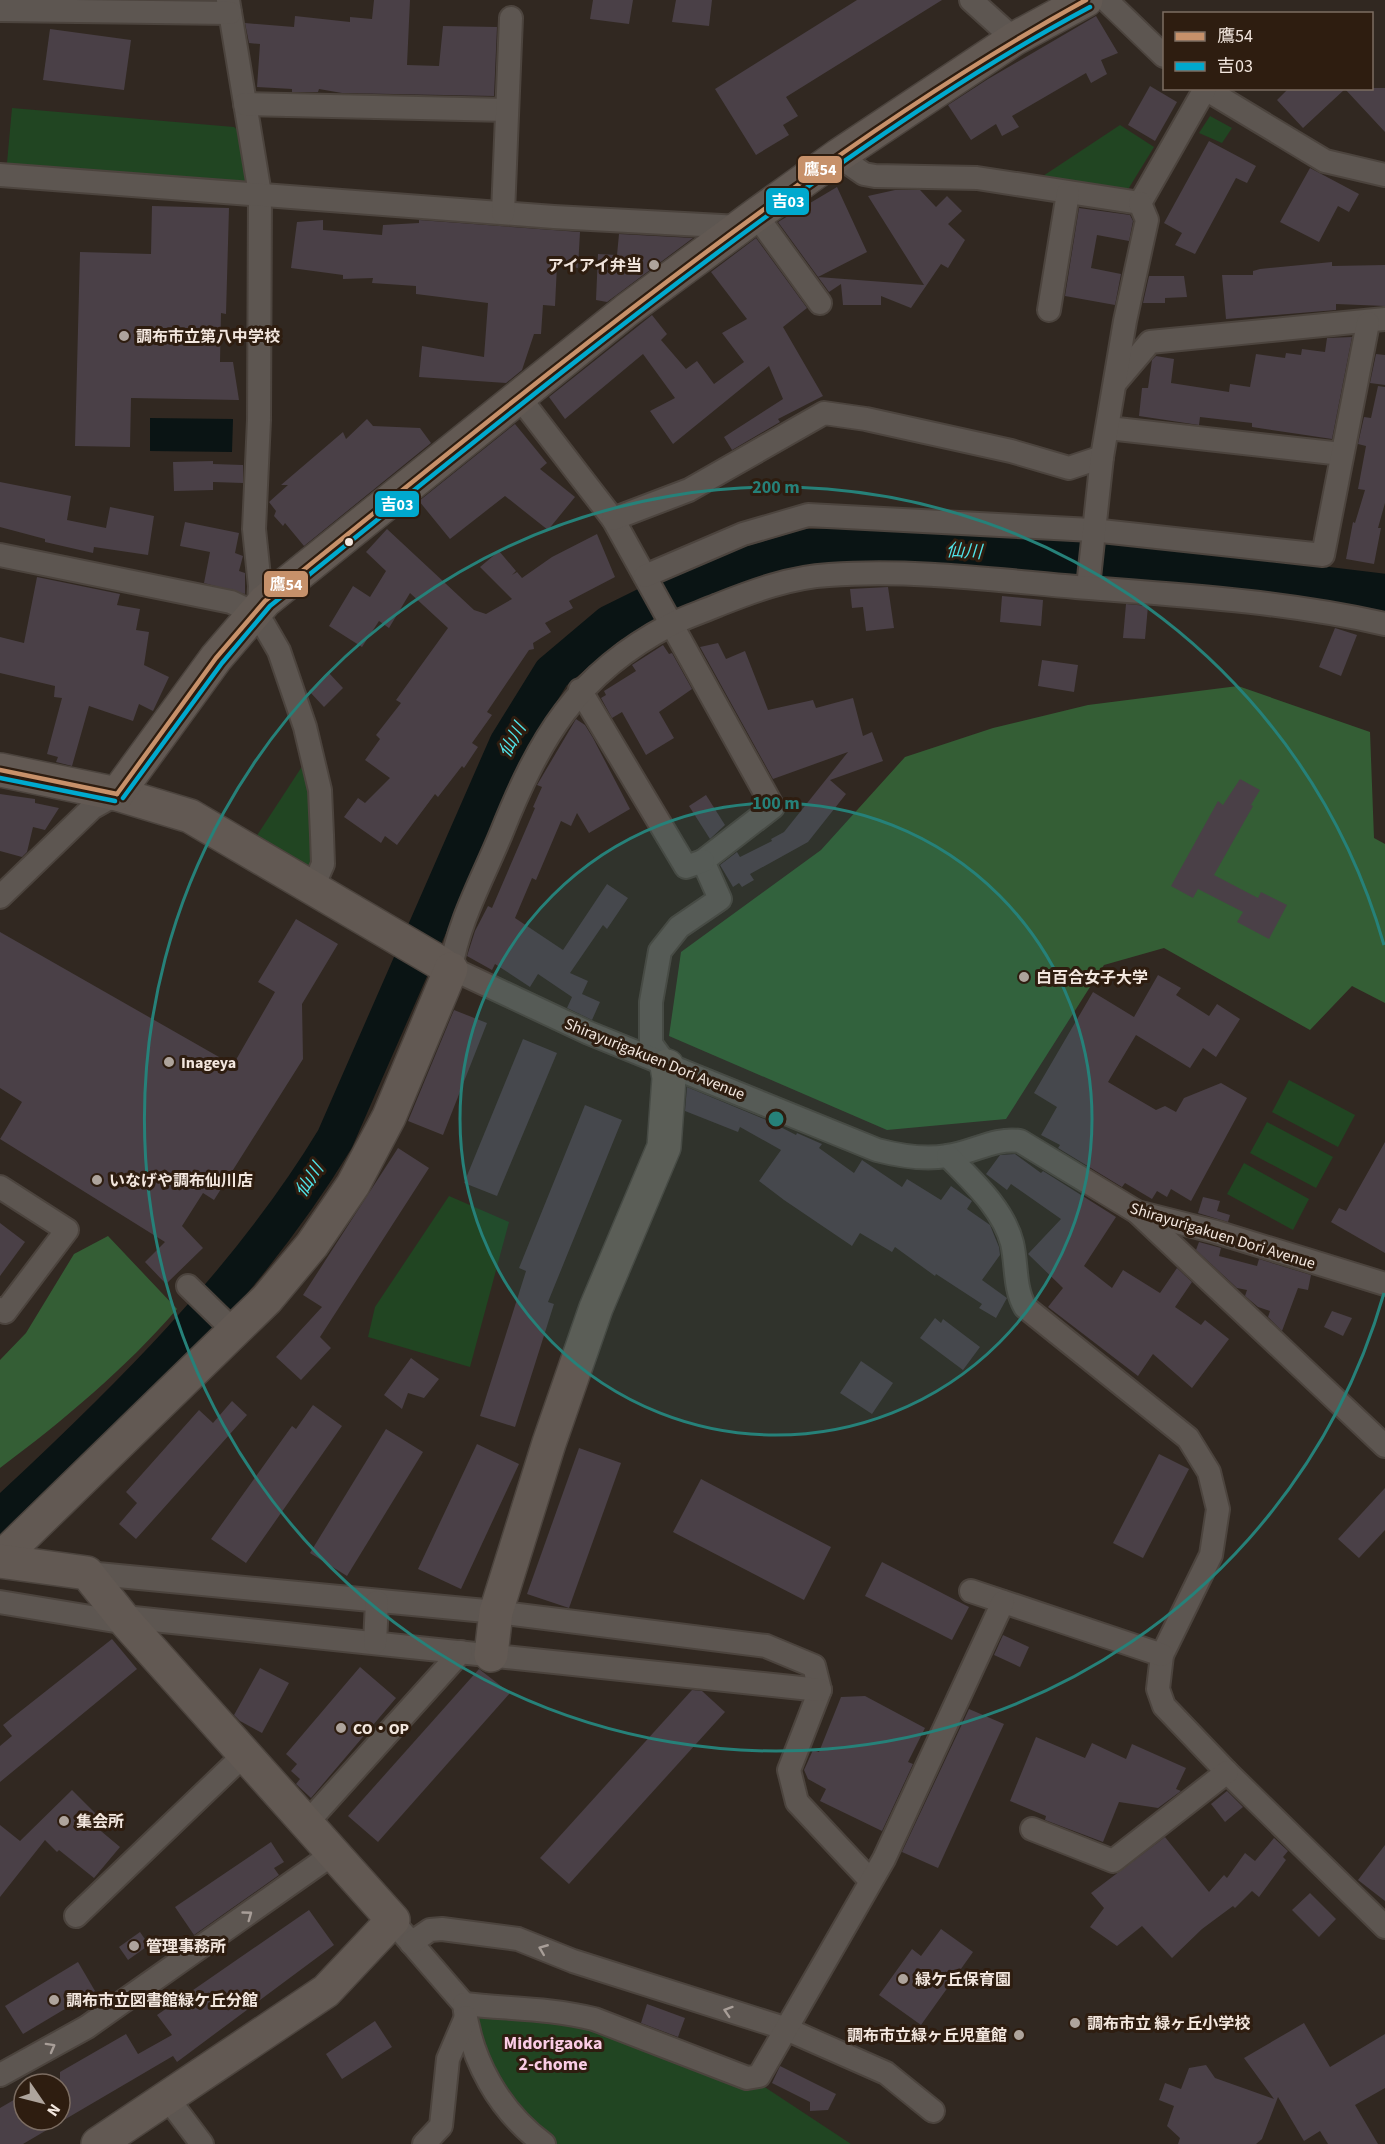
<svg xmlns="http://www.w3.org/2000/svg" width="1385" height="2144" viewBox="0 0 1385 2144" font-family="'Source Sans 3','Noto Sans JP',sans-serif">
<rect width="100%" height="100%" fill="#312821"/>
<g fill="#214522">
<polygon points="12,108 234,127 242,134 253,187 7,163"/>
<polygon points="1210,116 1232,128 1222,143 1199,133"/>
<polygon points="1120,125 1154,147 1127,191 1040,178"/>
<polygon points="303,765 312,804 314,863 301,870 254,840"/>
<polygon points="1289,1080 1355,1115 1338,1147 1272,1112"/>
<polygon points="1267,1122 1333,1157 1316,1188 1250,1153"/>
<polygon points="1244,1163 1309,1199 1293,1230 1227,1194"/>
<polygon points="449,1196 509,1222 470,1367 368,1337 375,1307"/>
<polygon points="551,2009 751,2078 851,2144 544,2144 523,2126 466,2017"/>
</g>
<g fill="#345e35">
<polygon points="1238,686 1370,732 1374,838 1385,844 1385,1003 1352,986 1310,1030 1164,948 1104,965 1006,1119 887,1130 669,1036 681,952 821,850 905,757 993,728 1088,705"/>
<path d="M108 1236 177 1309C126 1368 63 1421 0 1468V1360L26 1333 74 1254Z"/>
</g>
<polygon fill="#0a1414" points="150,418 233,419 232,452 150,451"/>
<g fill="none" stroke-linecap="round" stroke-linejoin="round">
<path stroke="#0a1414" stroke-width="38" d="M0 1519C123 1405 248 1283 335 1139L508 744 552 673 610 624 697 581 807 548 897 547 1118 560 1385 593"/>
</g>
<g fill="#4a4047">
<polygon points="374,0 410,0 407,65 439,66 443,26 497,27 494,96 342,93 319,89 318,92 292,92 292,89 257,87 260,44 249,43 245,23 294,27 295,16 350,22 350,17 372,19"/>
<polygon points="593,0 633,0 629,24 590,19"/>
<polygon points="676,0 712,0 709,26 672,22"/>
<polygon points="857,0 942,0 786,97 798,116 783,125 789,135 756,155 715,89"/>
<polygon points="1096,16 1118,53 1101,60 1107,74 1091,83 1086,73 1012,116 1019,127 1002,136 996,124 971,140 948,105 988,79"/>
<polygon points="50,29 131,40 124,90 43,80"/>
<polygon points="1150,86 1177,102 1155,141 1128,125"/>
<polygon points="1289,88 1385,88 1385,132 1345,89 1303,128 1277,100"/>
<polygon points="1209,141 1256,166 1247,183 1236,178 1195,254 1175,245 1182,233 1164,223"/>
<polygon points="1310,168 1359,194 1349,212 1338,206 1319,242 1280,222"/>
<polygon points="837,187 867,252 818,277 924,285 868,196 895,190 920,190 936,207 947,196 962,211 948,224 965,240 948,268 941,264 911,308 881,296 881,305 843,305 841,284 829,292 778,222"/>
<polygon points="152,206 229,208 226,314 221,313 220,362 233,362 239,400 131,398 130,447 75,446 80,252 151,254"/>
<polygon points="1079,208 1130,215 1133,221 1129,241 1097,235 1091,268 1121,274 1115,305 1065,296"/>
<polygon points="323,220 323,230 382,235 383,225 419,223 419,220 580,232 578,268 557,265 555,306 543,305 541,334 534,334 522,370 506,383 419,377 422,346 484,357 488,303 416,294 416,286 372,283 373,278 343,279 343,275 291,268 297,222"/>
<polygon points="619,234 693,238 607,302 596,300 598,254 617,255"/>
<polygon points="756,238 807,308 783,327 823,396 778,419 780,422 732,450 724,437 783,399 769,366 673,444 650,411 675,398 643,354 565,419 549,397 652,315 667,334 661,340 686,369 697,361 714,384 744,362 722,333 747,319 711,272"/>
<polygon points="1332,262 1332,266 1385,265 1385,306 1336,304 1336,310 1226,319 1222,275 1253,275 1253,271 1260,269"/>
<polygon points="1149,276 1184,276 1187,297 1165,298 1165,303 1143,303"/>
<polygon points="1352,337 1332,439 1252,427 1252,423 1200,417 1199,425 1139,416 1142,388 1148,388 1152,360 1156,356 1174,359 1171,383 1229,392 1230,384 1250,387 1256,354 1285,358 1286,353 1301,355 1302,349 1325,352 1327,338"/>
<polygon points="1376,354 1385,355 1385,385 1370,383"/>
<polygon points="1378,386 1385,387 1385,503 1378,528 1381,528 1374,564 1346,559 1353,522 1355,523 1365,490 1358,489 1366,446 1358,444 1364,417 1371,418"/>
<polygon points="367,419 373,426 420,428 431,443 304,546 285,523 283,526 274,516 276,511 269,502 288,485 281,485 343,432 346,439"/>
<polygon points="515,424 547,463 540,469 575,497 548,530 505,496 450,539 419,501"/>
<polygon points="213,461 213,464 243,465 243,483 213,482 213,490 174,491 173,462"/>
<polygon points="0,482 71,496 67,520 106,528 110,507 154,516 148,555 94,547 93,553 45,542 45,539 0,527"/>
<polygon points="185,522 239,533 235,553 243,556 239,571 245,573 245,594 204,583 210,552 180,546"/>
<polygon points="387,529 474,610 486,614 512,599 480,567 499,551 516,571 512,575 517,572 522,578 552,557 597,534 615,577 569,601 573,608 545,623 551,632 533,643 534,649 529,650 487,712 492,715 472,743 478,747 464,768 462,766 438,797 435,794 397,845 385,836 381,843 344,817 358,798 365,803 390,778 365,760 380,739 376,735 401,703 396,700 448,628 410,593 389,628 379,621 362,647 329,626 353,586 370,597 386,571 366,552"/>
<polygon points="37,577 120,594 117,605 140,609 136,630 149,632 144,665 169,677 153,711 139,704 133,721 89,706 72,766 56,762 58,757 47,754 62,698 54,697 55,686 0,673 0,637 24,643"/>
<polygon points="888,587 894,628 866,631 863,607 852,608 850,589"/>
<polygon points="1002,596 1043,600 1041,626 1000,622"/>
<polygon points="1126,604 1148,606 1145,639 1123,638"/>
<polygon points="1335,628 1357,635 1341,676 1319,667"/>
<polygon points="718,643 726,659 745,651 768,710 813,700 816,708 853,698 863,736 872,732 883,761 830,780 846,794 808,842 750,874 754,880 742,887 739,883 733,887 720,865 737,852 740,857 772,841 771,839 784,832 848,752 773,779 700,647"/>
<polygon points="663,645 669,654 672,653 692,689 659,712 674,738 646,755 622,712 612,718 601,698 606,695 604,691 636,671 632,665"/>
<polygon points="1042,660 1078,665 1074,692 1038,686"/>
<polygon points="328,672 343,688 324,707 309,691"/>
<polygon points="576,719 585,725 593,738 630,809 589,833 577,813 571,826 561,821 536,880 532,878 515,918 563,950 607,884 628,898 607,929 603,925 570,973 588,981 582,994 600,1002 592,1020 567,1008 572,997 538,974 530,987 495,964 492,970 467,956 475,931 488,906 492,908 535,808 533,807 542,787 537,785"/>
<polygon points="1240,779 1260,790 1251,805 1253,806 1214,875 1258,898 1261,892 1287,905 1269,939 1237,922 1243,912 1198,889 1193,898 1171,886 1218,801 1223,805"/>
<polygon points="0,794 35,799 35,803 59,808 45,830 33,827 27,852 22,857 0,851"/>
<polygon points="706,795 725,825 710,839 689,806"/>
<polygon points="296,919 338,944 302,1004 303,1059 214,1200 203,1193 182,1226 203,1248 166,1284 145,1262 165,1242 0,1139 22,1102 0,1088 0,932 233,1065 275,992 258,982"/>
<polygon points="1158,975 1181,988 1176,995 1209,1016 1217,1004 1240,1019 1216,1057 1203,1048 1190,1068 1136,1035 1108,1082 1156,1110 1165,1106 1176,1112 1184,1098 1221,1083 1247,1098 1191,1201 1171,1189 1167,1197 1157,1191 1152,1199 1125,1183 1122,1187 1058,1148 1060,1145 1041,1135 1057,1107 1034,1093 1093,992 1134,1017"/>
<polygon points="454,1010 487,1023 443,1135 408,1121"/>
<polygon points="523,1039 557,1053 497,1196 464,1183"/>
<polygon points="687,1087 769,1121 796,1135 797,1133 822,1144 819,1148 854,1173 862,1160 902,1187 907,1179 941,1200 951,1186 972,1201 967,1209 990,1225 999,1247 1000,1255 982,1280 1007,1298 996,1318 979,1308 982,1304 936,1274 935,1276 895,1247 892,1252 860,1233 852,1246 784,1200 759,1181 781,1150 740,1127 738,1132 685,1111"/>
<polygon points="585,1105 622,1120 548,1302 554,1304 515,1427 480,1416 526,1271 519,1268"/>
<polygon points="1385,1142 1385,1253 1331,1222 1339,1208 1346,1211"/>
<polygon points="398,1148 429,1168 320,1337 331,1348 301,1380 276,1357 322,1307 303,1295"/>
<polygon points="1015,1154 1041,1173 1043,1171 1116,1217 1084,1266 1112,1288 1123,1270 1160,1293 1177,1268 1192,1282 1175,1307 1201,1325 1205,1320 1229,1339 1192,1388 1153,1354 1138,1376 1048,1307 1063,1288 1028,1254 1061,1219 1011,1184 1007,1190 986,1174 1000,1155"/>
<polygon points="1203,1197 1220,1201 1217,1211 1230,1215 1228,1222 1198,1213"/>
<polygon points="0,1223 25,1242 0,1276"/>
<polygon points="1199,1242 1221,1248 1219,1256 1257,1266 1259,1259 1311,1275 1308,1290 1298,1288 1282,1331 1268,1317 1270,1311 1258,1307 1245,1296 1247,1290 1237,1288 1196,1250"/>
<polygon points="1332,1311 1352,1318 1343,1336 1324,1327"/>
<polygon points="935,1318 941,1323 943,1319 980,1347 963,1370 920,1338"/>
<polygon points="411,1358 439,1379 424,1398 408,1393 402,1409 384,1395"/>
<polygon points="861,1361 893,1383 872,1414 840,1393"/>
<polygon points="232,1401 247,1415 136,1539 119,1524 137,1503 126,1492 199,1410 213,1423"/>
<polygon points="313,1405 342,1426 246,1563 211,1539 292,1426 296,1429"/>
<polygon points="386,1429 423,1452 347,1576 310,1553"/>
<polygon points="477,1444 519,1464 461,1589 418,1569"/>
<polygon points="579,1448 621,1463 569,1608 527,1594"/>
<polygon points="1159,1454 1189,1469 1143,1558 1113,1543"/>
<polygon points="701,1479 831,1547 804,1600 673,1532"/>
<polygon points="1385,1488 1385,1530 1359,1558 1338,1539"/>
<polygon points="882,1562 969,1607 952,1640 865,1596"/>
<polygon points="1003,1635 1029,1647 1020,1667 994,1655"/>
<polygon points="112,1639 137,1669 0,1782 0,1746 12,1736 3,1725"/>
<polygon points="360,1667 396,1698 311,1798 296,1784 300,1779 291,1771 297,1764 286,1754"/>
<polygon points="260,1668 289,1683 262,1733 240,1721 234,1715"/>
<polygon points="479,1669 510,1693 378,1842 348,1816"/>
<polygon points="692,1690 702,1691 725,1712 569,1884 540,1858"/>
<polygon points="865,1696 925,1728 908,1762 913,1764 882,1831 820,1801 826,1789 808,1779 804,1770 813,1750 819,1752 841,1697"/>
<polygon points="969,1709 1004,1724 938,1868 902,1852"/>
<polygon points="1036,1737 1085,1758 1092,1743 1126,1759 1132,1744 1186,1768 1176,1789 1181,1791 1158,1808 1119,1802 1103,1842 1045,1820 1046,1816 1010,1801"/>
<polygon points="72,1790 96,1814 89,1821 120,1847 94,1878 59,1850 57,1852 45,1840 0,1897 0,1825 20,1841"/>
<polygon points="1227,1791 1243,1807 1225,1822 1211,1804"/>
<polygon points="1165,1837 1209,1892 1224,1875 1227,1878 1245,1853 1255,1861 1274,1838 1288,1851 1283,1857 1286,1860 1259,1897 1252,1891 1235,1908 1233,1906 1202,1929 1172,1958 1142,1926 1117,1946 1090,1927 1104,1908 1091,1893"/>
<polygon points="271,1842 284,1862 274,1868 279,1875 194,1935 175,1907"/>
<polygon points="1385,1845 1385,1901 1358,1880"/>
<polygon points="1310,1893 1336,1919 1319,1937 1292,1910"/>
<polygon points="309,1910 334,1945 177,2062 173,2056 23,2144 0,2144 0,2108 24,2094 24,2120 60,2120 60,2072 126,2034 138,2054 172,2035 157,2015"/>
<polygon points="941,1929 973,1952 921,2025 879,1995 912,1949 921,1956"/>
<polygon points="140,1932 149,1945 128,1960 119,1947"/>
<polygon points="78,1962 95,1991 23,2034 5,2006"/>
<polygon points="647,2004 685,2018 678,2037 641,2023"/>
<polygon points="375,2021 392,2047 342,2079 326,2054"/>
<polygon points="1304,2023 1330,2067 1385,2034 1385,2088 1355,2105 1378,2144 1328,2144 1320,2131 1304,2141 1278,2097 1262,2139 1256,2144 1178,2144 1180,2138 1167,2126 1174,2106 1159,2100 1165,2083 1181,2089 1189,2068 1206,2065 1215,2078 1274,2099 1244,2058"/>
<polygon points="780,2066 836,2094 828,2110 810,2111 810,2102 772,2083"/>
</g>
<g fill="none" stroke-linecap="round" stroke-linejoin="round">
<g stroke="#4c443e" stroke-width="26">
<g id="street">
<polyline points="228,0 260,194 259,420 254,529 260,586 259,607"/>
<polyline points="971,0 1014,39"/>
<polyline points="1106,0 1164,56"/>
<polyline points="0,10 230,13"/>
<polyline points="1204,88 1325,161 1385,175"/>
<polyline points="245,104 507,110"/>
<polyline points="838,156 864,174 875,176 977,178 1140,203"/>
<polyline points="0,175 554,217 740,227"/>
<polyline points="1140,203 1205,89"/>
<polyline points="503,213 511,18"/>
<polyline points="756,215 820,303"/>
<polyline points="1049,310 1068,193"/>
<polyline points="1116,382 1150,342 1385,319"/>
<polyline points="519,397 613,519 773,807 703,861 720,899 679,927 660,951 651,1002 651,1044 667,1066"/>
<polyline points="1108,428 1342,454"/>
<polyline points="613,519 689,490 824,413 866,419 1011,451 1069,468 1102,457"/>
<polyline points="0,555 231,602 254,613 264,625 279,651 305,727 320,790 322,835 323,864 312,889"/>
<polyline points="645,576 743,534 808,515 1092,530 1323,555 1368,323"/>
<polyline points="1088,587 1102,457 1125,321 1147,220 1140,203"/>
<polyline points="580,690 686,867 703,861"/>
<polyline points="0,897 92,808 117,794"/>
<path d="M442 964 589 1033 877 1150C900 1156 924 1160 947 1156 972 1153 995 1137 1020 1141L1137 1212 1216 1232 1385 1284"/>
<path d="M451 969C458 922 483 878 501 834 539 739 576 674 670 625 685 617 702 612 718 605 753 591 791 577 829 575 911 569 995 580 1076 587 1180 595 1284 601 1385 624"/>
<path d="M948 1156C972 1181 1003 1208 1012 1243 1017 1264 1014 1288 1025 1307L1188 1438 1209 1472 1218 1509 1211 1555 1162 1655 1158 1689 1164 1706 1227 1772 1385 1927"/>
<polyline points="0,1187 67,1230 5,1312 0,1309"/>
<polyline points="1137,1212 1385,1446"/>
<polyline points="188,1286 234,1331"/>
<polyline points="87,1573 496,1612 766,1646 814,1666 820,1690 789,1770 797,1802 870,1880"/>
<polyline points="971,1591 1162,1655"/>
<polyline points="0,1602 127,1623 134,1618 820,1690"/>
<polyline points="375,1643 377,1602"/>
<polyline points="307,1823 461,1652"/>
<polyline points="1032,1829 1113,1861 1227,1772"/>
<polyline points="76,1916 245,1754"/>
<path d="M401 1931 464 2004C470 2059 499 2111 544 2144"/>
<polyline points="411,1943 430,1930 442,1929 518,1939 573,1961 784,2028 886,2073 933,2111"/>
<path d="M464 2004C508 2009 550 2008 594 2019L747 2078 759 2076 884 1859 1003 1602"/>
<polyline points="0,2075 87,2027 334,1853"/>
<polyline points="168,2099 202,2144"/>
<polyline points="424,2144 441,2126 448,2059 466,2017"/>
</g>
</g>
<g stroke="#4c443e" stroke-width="36">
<g id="secondary">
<polyline points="0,770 117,794 190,816 442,964"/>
<polyline points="117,794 216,658 265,601 627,310 756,215 838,156 1014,39 1086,0"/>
<polyline points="0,1559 267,1299 312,1245 353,1185 389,1117 451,969"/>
<polyline points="0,1561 87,1573 127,1623 393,1920 326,1991 98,2144"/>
<polyline points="491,1655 496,1612 549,1443 596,1308 664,1147 669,1078 667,1066"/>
</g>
</g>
<use href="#street" stroke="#5d5651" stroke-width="22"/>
<use href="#secondary" stroke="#625953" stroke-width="33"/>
<g stroke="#2e1d10" stroke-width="9">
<g id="bus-1">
<polyline points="0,770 117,794"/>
<path d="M117 794 216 658 265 601C435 464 604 325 781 197 879 126 980 58 1086 0"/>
</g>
</g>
<g stroke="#2e1d10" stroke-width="9">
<g id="bus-2">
<polyline points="0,778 115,801"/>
<path d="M123 798 222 663 270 606C440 470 608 331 785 203 883 133 983 64 1090 7"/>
</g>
</g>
<use href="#bus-1" stroke="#c7916a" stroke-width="4.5"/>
<use href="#bus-2" stroke="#00a9ce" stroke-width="4.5"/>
</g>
<defs><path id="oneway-chevron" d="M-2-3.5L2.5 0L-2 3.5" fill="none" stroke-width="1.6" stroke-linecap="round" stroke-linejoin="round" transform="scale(1.5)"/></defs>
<g stroke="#a89e98">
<use href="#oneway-chevron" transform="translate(248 1915) rotate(-36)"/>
<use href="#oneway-chevron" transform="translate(543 1949) rotate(-158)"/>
<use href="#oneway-chevron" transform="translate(728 2011) rotate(-162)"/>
<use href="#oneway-chevron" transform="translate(51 2047) rotate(-29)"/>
</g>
<circle cx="776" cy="1119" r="316" fill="#268179" fill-opacity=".12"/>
<g fill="none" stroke="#268179" stroke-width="3">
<circle cx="776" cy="1119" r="316"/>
<path d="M1384 1293A632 632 0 1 1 1384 945"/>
</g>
<g fill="#aea49c" stroke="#2e1d10" stroke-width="2">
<circle cx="654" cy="265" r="6"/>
<circle cx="124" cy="336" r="6"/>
<circle cx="1024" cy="977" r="6"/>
<circle cx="169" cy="1062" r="6"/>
<circle cx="97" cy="1180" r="6"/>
<circle cx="341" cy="1728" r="6"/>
<circle cx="64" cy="1821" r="6"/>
<circle cx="134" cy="1946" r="6"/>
<circle cx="903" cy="1979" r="6"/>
<circle cx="54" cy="2000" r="6"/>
<circle cx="1075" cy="2023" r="6"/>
<circle cx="1019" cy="2035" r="6"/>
</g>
<circle fill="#f2e6de" stroke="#2e1d10" stroke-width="2" cx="349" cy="542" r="5"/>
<g text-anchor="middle" stroke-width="6" stroke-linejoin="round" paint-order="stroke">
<g font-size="16" font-weight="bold" fill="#f2e6de" stroke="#2e1d10" text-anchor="start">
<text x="642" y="271" text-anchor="end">アイアイ弁当</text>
<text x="136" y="342">調布市立第八中学校</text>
<text x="1036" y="983">白百合女子大学</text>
<text x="181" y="1068">Inageya</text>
<text x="109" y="1186">いなげや調布仙川店</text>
<text x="353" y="1734">CO・OP</text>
<text x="76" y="1827">集会所</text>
<text x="146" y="1952">管理事務所</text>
<text x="915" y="1985">緑ケ丘保育園</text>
<text x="66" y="2006">調布市立図書館緑ケ丘分館</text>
<text x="1087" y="2029">調布市立 緑ヶ丘小学校</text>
<text x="1007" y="2041" text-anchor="end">調布市立緑ヶ丘児童館</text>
</g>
<g font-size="16" fill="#f2e6de" stroke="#2e1d10">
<text transform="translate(655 1058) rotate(22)" y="6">Shirayurigakuen Dori Avenue</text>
<text transform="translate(1223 1235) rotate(17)" y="6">Shirayurigakuen Dori Avenue</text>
</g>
<g font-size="18" font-style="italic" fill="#50e3e8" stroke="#2e1d10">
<text transform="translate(964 551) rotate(3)" y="6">仙川</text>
<text transform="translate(512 740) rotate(-61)" y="6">仙川</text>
<text transform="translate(309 1180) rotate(-57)" y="6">仙川</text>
</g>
<g font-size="18" font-weight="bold" fill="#facce5" stroke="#2e1d10">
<text x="553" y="2049">Midorigaoka<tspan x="553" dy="21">2-chome</tspan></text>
</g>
</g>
<circle cx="776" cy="1119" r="9" fill="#268179" stroke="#2e1d10" stroke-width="3"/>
<g font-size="18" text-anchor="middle" font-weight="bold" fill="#268179" stroke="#2e1d10" stroke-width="6" stroke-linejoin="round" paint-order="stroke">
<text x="776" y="493">200 m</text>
<text x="776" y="809">100 m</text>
</g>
<g stroke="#2e1d10" stroke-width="2">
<rect x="797" y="155" width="46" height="29" rx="6" fill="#c7916a"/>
<rect x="765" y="187" width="45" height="29" rx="6" fill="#00a9ce"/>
<rect x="374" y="490" width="46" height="28" rx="6" fill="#00a9ce"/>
<rect x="263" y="570" width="46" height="28" rx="6" fill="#c7916a"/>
</g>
<g font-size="16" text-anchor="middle" font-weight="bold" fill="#fff">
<text x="820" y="175">鷹54</text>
<text x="788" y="207">吉03</text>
<text x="397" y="510">吉03</text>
<text x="286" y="590">鷹54</text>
</g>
<rect x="1163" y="12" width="210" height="78" fill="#2e1d10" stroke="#7c6d62" stroke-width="1.5"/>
<rect x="1175" y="32" width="30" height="9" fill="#c7916a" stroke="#7c6d62" stroke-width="1.5"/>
<text x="1217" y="42" font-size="18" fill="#f2e6de">鷹54</text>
<rect x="1175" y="62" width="30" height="9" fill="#00a9ce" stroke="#7c6d62" stroke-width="1.5"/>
<text x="1217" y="72" font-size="18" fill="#f2e6de">吉03</text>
<g transform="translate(42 2102) rotate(125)"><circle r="28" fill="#2e1d10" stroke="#7c6d62" stroke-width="1.5"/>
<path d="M0-4.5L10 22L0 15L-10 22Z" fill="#aea49c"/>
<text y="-9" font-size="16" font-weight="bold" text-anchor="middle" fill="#f2e6de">N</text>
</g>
</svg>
